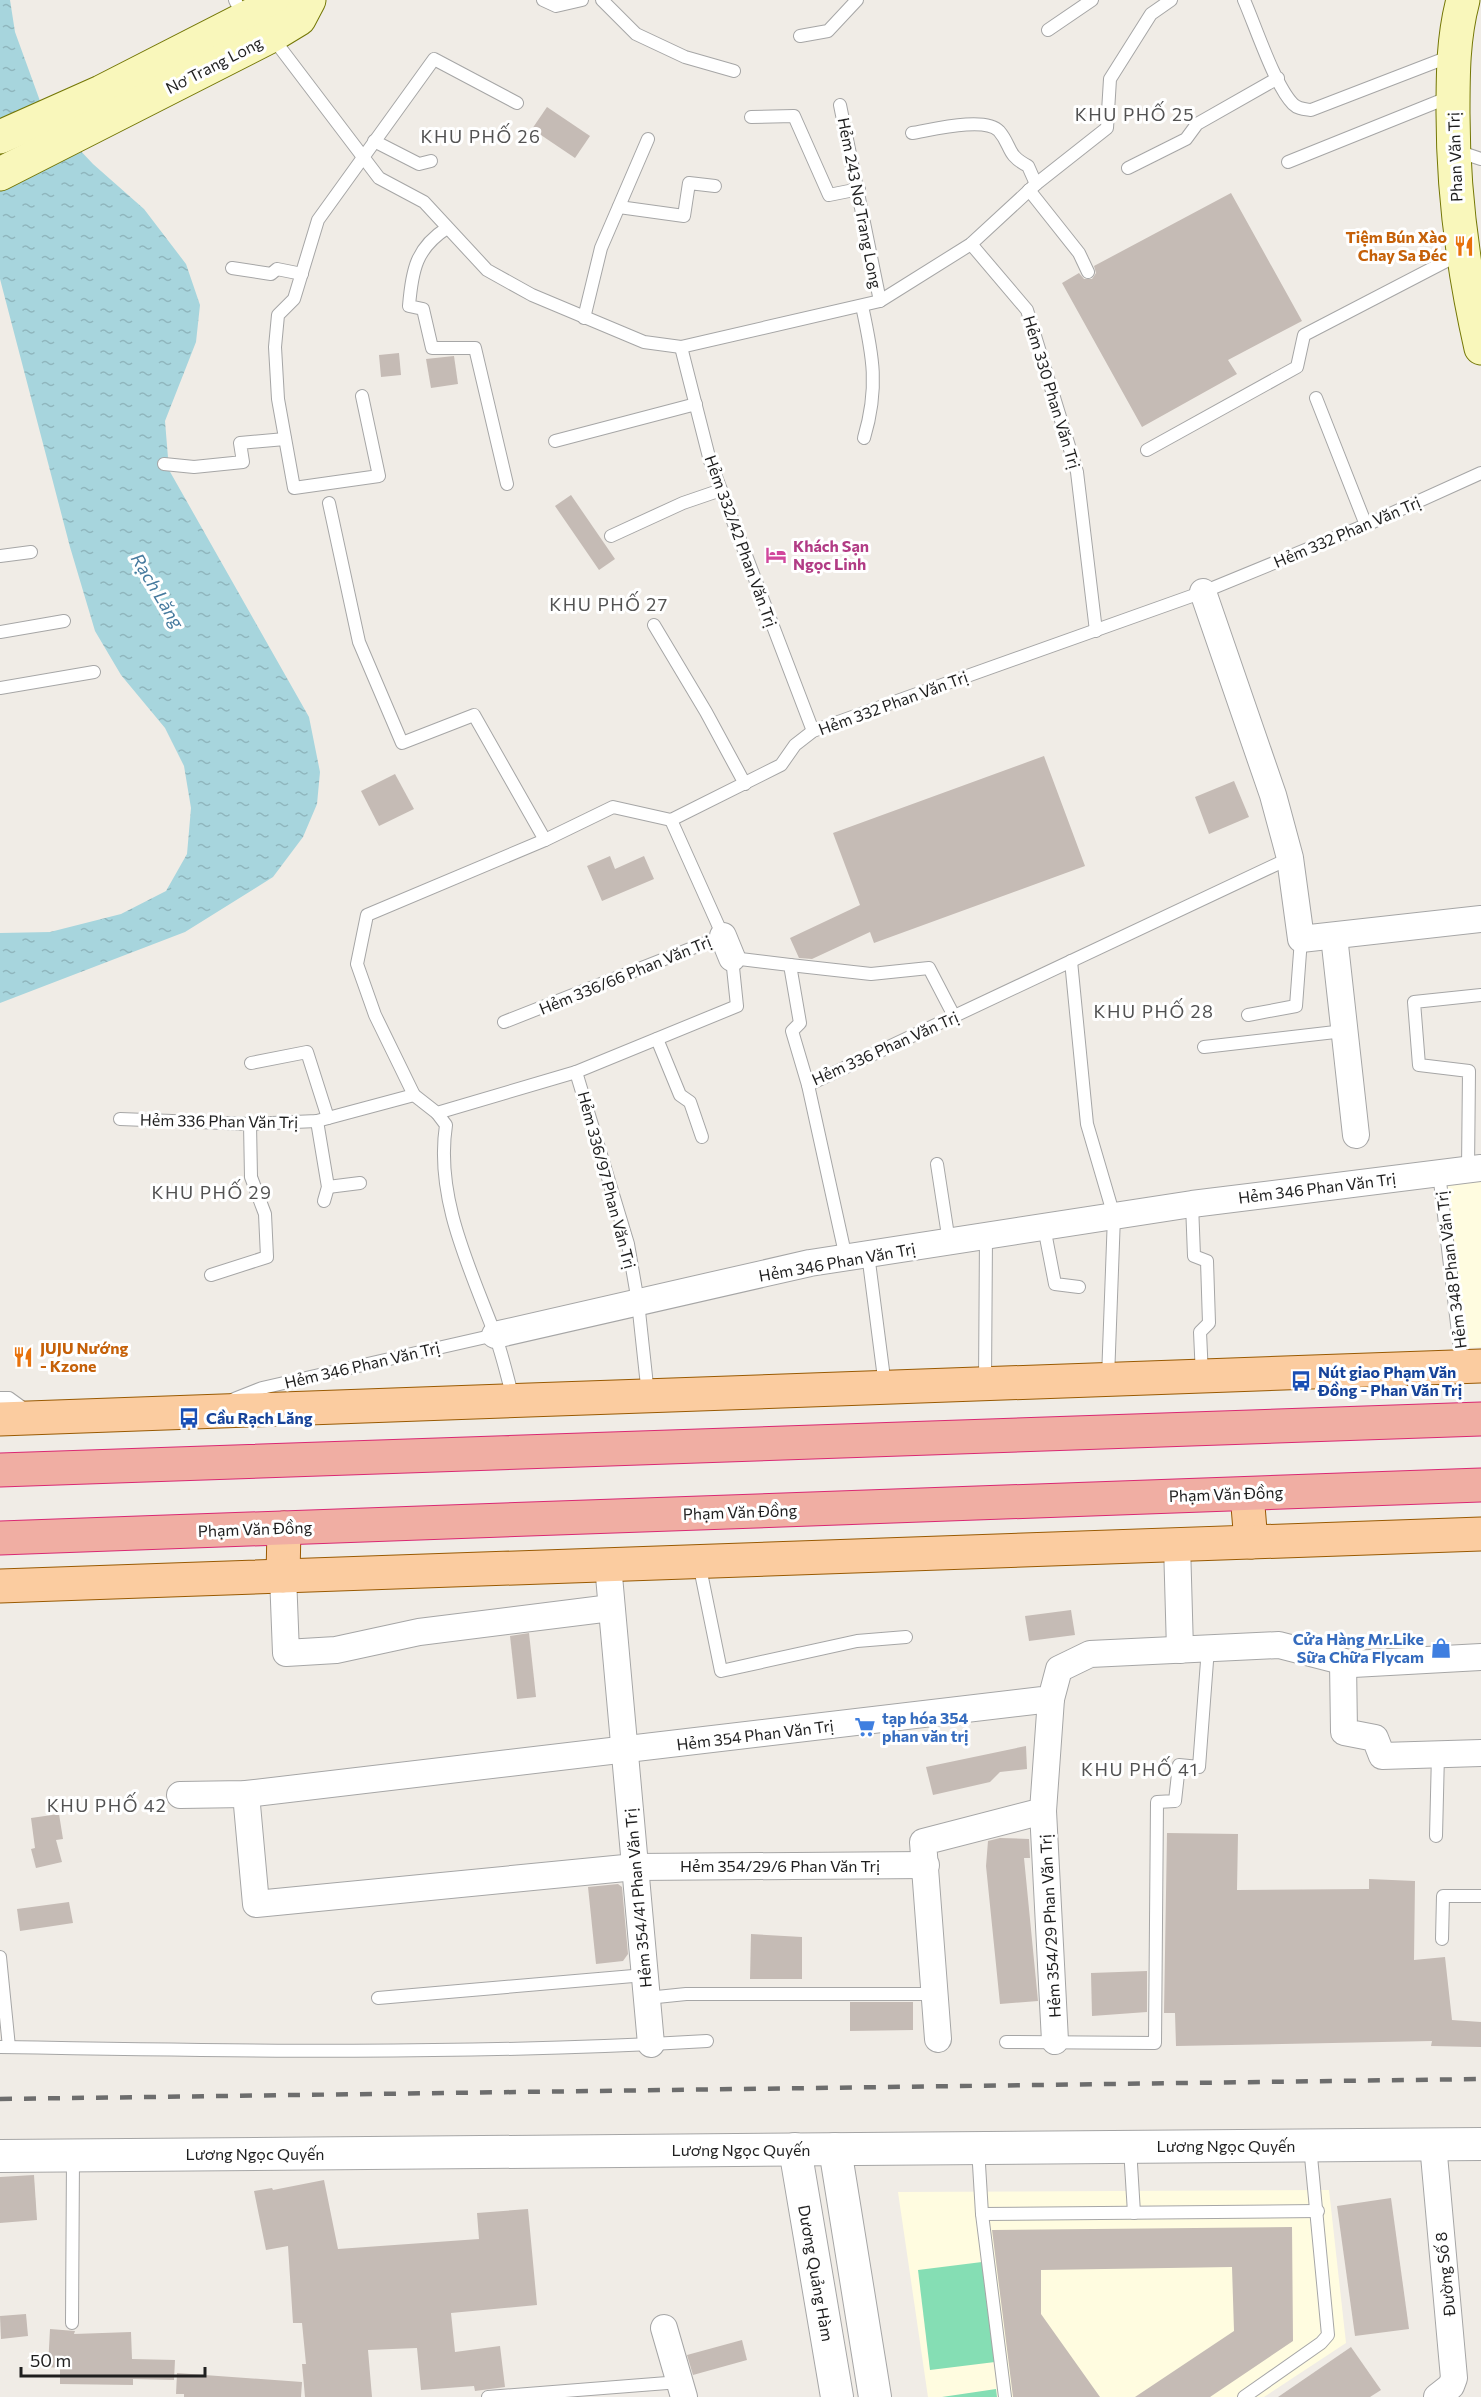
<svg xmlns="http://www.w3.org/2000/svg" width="1481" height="2397" viewBox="0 0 1481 2397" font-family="Commissioner,sans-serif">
<defs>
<pattern id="water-ripples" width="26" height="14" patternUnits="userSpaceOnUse" patternTransform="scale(1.5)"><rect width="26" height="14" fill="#a7d5dd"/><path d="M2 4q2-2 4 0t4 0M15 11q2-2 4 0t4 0" fill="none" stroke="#8fb6bd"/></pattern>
</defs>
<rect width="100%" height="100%" fill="#f0ece6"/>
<g fill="#fffce0">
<polygon points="1481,1175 1481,1347 1467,1348 1445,1179"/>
<polygon points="1329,2190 1346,2343 1264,2397 928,2397 898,2192"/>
</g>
<g fill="#85deb4">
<polygon points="982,2262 995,2362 930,2370 918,2270"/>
<polygon points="996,2389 997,2397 942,2397"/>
</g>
<polygon fill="url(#water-ripples)" points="0,0 10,0 15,32 44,112 93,164 144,209 186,264 200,305 196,342 165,421 169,470 309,717 320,772 317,804 303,837 273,877 185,932 0,1003 0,933 50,932 121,914 166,891 187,854 191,808 184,766 165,728 121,675 95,631 70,547 0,279"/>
<g fill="#c5bbb5">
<polygon points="547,107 590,136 575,158 532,129"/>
<polygon points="1231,193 1302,321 1228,360 1237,374 1142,427 1062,283 1079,273 1084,279 1092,279 1096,273 1094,266"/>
<polygon points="399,353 401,375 381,377 379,355"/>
<polygon points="454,356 458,384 431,388 426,359"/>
<polygon points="571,495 615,559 599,570 555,506"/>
<polygon points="1044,756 1085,866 874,943 870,932 812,959 799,958 790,938 860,905 833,833"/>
<polygon points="395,774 414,809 379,826 361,791"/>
<polygon points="1234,781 1249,817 1209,834 1195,797"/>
<polygon points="610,856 615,869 644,856 654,879 602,901 587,866"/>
<polygon points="1071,1610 1075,1635 1029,1641 1025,1616"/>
<polygon points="529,1633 536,1697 517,1699 510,1636"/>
<polygon points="1026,1746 1027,1769 1000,1772 990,1782 933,1795 926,1767"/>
<polygon points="59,1814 63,1839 56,1840 62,1862 36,1868 31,1849 35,1848 31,1818"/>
<polygon points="1167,1833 1238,1834 1237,1890 1369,1889 1369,1879 1415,1881 1414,1960 1445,1957 1452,2020 1481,2022 1481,2047 1431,2046 1432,2041 1176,2046 1175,2013 1164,2013"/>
<polygon points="1000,1838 1029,1839 1030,1858 1024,1858 1038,2001 1000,2004 986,1866 988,1841"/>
<polygon points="618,1884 622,1887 628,1954 623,1961 596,1964 588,1887"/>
<polygon points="69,1902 73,1923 20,1931 17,1909"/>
<polygon points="751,1934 802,1937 802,1979 750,1979"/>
<polygon points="1147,1971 1147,2012 1092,2016 1091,1973"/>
<polygon points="850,2002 913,2002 913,2030 850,2031"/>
<polygon points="34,2175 37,2220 0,2223 0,2177"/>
<polygon points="324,2180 338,2249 479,2239 477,2213 528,2209 537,2305 451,2313 455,2352 500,2346 505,2387 475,2391 474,2386 421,2390 417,2348 368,2350 372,2397 305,2397 302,2364 306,2364 302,2323 293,2323 288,2246 266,2250 254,2191 272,2188 273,2190"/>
<polygon points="1391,2198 1409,2329 1355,2336 1337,2206"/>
<polygon points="1292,2227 1293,2341 1210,2397 1135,2397 1234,2331 1232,2267 1041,2270 1041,2314 1100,2397 1013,2397 992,2230"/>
<polygon points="26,2314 28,2336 1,2339 0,2316"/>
<polygon points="50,2329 75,2331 74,2334 131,2332 132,2359 175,2360 174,2380 133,2379 133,2385 60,2384 60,2368 48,2367"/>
<polygon points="742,2340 747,2360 693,2375 687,2355"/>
<polygon points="1351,2347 1381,2390 1370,2397 1278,2397"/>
<polygon points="177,2373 302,2382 301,2397 184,2397 184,2394 176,2394"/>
</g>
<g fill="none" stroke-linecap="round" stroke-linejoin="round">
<g stroke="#a6a6a6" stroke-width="14">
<g id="service">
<polyline points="235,0 244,18"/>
<polyline points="543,0 556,6 582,0"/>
<polyline points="602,0 636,34 685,57 734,71"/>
<path d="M1244 0C1255 25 1275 86 1293 104 1298 109 1304 109 1311 110L1451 56"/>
<polyline points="1048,30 1092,0"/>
<polyline points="800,36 828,31 857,0"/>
<polyline points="272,37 379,178 424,202 487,270 532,295 644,342 681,347 880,301 971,244 1036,184 1107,128 1110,79 1151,14 1171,0"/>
<polyline points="840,105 880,301"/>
<polyline points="751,117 794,116 829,195 859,189"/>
<path d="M912 133C931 130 985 116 999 131 1012 146 1006 155 1028 166L1036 184"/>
<polyline points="374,141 419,164 431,161"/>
<polyline points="1457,151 1481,159"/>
<polyline points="1288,162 1452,96"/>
<polyline points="1128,168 1186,139 1197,124 1278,78"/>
<polyline points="1029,190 1079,253 1088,272"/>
<polyline points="619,207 684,216 689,183 715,186"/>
<path d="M447 228C416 248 412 270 409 306L423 309 432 348H475L507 484"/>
<polyline points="971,244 1027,310 1077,472 1096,631"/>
<polyline points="232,268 271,274 277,269 302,274"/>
<path d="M862 306C873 356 879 388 864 438"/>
<polyline points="584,318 601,248 648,139"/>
<polyline points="681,347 710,461 813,731"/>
<polyline points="362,396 379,476 294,488 278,399 275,347 278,315 294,299 318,220 434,59 517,103"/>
<polyline points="1316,398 1366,525"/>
<polyline points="555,441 696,404"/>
<polyline points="1147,450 1297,367 1304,335 1460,254"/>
<polyline points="164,464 194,467 243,462 240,443 285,439"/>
<polyline points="329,503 359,642 402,743 474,715 545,840"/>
<polyline points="611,536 683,503 721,490"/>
<polyline points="0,556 31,552"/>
<polyline points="654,625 706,712 745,784"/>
<polyline points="0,632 64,621"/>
<polyline points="0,688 94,672"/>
<polyline points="1071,961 1087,1124 1114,1216 1108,1378"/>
<polyline points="790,965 871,974 929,968 954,1016"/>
<polyline points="1248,1015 1296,1006 1301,939"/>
<polyline points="504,1022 723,936 671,820"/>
<polyline points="657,1039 680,1095 690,1102 702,1137"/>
<polyline points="1204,1047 1344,1031"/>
<polyline points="251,1063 307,1052 328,1118"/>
<polyline points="576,1072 628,1244 638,1302 648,1395"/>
<polyline points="808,1085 846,1258"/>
<polyline points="414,1095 375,1015 357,964 367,915 545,840 613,807 671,820 781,765 795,745 813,731 1203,592 1366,525 1481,473"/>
<path d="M437 1113 446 1125C435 1197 469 1266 494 1332 502 1353 507 1376 513 1398"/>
<polyline points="120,1119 250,1124 317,1121 414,1095 437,1113 576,1072 737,1006 732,958 790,965 800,1023 792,1031 808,1085 1290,858"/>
<polyline points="317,1121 328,1187 324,1201"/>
<polyline points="937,1164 949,1242"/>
<polyline points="1468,1169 1469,1071 1419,1065 1414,1002 1481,995"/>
<polyline points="1439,1173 1462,1366"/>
<polyline points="328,1187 360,1183"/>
<polyline points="1192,1204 1194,1256 1207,1261 1209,1323 1200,1332 1202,1376"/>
<polyline points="1044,1227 1055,1284 1079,1287"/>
<polyline points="868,1254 885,1386"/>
<polyline points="211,1275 267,1257 265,1214 251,1177 250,1124"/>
<polyline points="985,1383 986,1236"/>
<polyline points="0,1398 9,1398 27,1411"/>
<polyline points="234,1399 262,1388 495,1335"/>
<polyline points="699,1563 721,1671 857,1641 906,1637"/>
<polyline points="1436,1836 1438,1754"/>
<polyline points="1442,1939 1443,1896 1481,1896"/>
<polyline points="0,1957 9,2047"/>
<polyline points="378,1998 645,1975"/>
<polyline points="647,1998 686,1994 936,1994"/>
<polyline points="1006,2042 1155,2043 1157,1802 1175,1801 1179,1765 1199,1767 1208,1648"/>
<path d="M0 2047C235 2051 472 2055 707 2041"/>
<polyline points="978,2148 982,2214 1005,2397"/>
<polyline points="1130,2148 1134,2213"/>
<polyline points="982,2214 1318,2211"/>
<polyline points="72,2323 73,2157"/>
<polyline points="488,2397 680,2382"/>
<polyline points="1244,2397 1321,2343 1328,2335 1310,2146"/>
</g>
</g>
<g stroke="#a6a6a6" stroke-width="28">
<g id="minor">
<polyline points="1203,592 1273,795 1290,858 1301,939 1481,919"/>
<polyline points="723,936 732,958"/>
<polyline points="1334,936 1356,1135"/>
<polyline points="495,1335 810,1263 1192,1204 1481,1168"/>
<polyline points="1177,1544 1180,1650"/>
<polyline points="608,1565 651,2044"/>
<polyline points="283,1576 286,1653 336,1650 419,1632 611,1608"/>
<polyline points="1343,1662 1344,1732 1375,1738 1382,1756 1481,1753"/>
<polyline points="246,1794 256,1904 635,1867 926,1865"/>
<polyline points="180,1795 246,1794 1051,1699 1059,1669 1090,1654 1279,1645 1353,1664 1481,1657"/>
<polyline points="1043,1811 1055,2041"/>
<polyline points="938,2039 923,1842 1043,1811 1051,1699"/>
<polyline points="1433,2144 1454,2378 1451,2386 1437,2397"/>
<polyline points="664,2328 684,2397"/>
</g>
</g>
<g stroke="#a6a6a6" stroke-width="34">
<g id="tertiary">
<polyline points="795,2149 837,2397"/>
<polyline points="835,2149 875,2397"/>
<polyline points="0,2156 1481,2144"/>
</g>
</g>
<g stroke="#747706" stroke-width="35">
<g id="secondary">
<path d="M1463 0C1453 38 1453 74 1453 113 1453 195 1463 269 1481 348"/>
<polyline points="0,137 101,92 281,0"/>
<polyline points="0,174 271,36 299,19 309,0"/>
</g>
</g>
<g stroke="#995a02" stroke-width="35">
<g id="primary">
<polyline points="0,1419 1481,1366"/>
<polyline points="1247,1494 1251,1542"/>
<polyline points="283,1576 284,1528"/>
<polyline points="0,1586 1481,1534"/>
</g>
</g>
<g stroke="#d92873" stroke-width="35">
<g id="trunk">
<polyline points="0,1470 1481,1419"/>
<polyline points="0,1538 1481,1485"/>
</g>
</g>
<use href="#service" stroke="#fff" stroke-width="12"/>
<use href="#minor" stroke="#fff" stroke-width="26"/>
<use href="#tertiary" stroke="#fff" stroke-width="32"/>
<use href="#secondary" stroke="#f9f7bb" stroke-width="33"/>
<use href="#primary" stroke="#fbcca0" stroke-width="33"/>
<use href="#trunk" stroke="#f0aea3" stroke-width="33"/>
<polyline stroke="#6d6d6d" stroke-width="4.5" stroke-dasharray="12 12" stroke-linecap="butt" points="0,2099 1481,2079"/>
</g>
<defs>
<g id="restaurant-bare" transform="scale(1.62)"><path d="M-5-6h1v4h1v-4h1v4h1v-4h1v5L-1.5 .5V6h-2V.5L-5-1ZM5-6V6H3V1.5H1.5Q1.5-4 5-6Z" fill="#e8710a" stroke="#fff" stroke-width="2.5" paint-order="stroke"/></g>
<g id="hotel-bare" transform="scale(1.62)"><path d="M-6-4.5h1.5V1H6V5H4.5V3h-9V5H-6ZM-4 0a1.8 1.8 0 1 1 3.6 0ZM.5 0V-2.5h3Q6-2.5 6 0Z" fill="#d1479c" stroke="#fff" stroke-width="2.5" paint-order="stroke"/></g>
<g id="bus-bare" transform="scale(1.62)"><path d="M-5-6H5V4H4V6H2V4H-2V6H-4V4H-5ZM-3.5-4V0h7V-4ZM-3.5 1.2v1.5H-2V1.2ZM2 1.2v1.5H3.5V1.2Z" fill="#1a4fb4" stroke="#fff" stroke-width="2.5" paint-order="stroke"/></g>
<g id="shop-bare" transform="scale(1.62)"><path d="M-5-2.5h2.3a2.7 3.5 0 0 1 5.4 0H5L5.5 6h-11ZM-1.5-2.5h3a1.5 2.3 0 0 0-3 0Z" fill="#3f7fe0" stroke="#fff" stroke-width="2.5" paint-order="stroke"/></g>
<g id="supermarket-bare" transform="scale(1.62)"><path d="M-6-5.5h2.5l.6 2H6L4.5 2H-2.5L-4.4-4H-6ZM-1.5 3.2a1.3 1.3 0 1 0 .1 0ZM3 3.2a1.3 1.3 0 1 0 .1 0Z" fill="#3f7fe0" stroke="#fff" stroke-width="2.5" paint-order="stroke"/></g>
</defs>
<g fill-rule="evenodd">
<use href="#restaurant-bare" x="1464" y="246"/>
<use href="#hotel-bare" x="776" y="555"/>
<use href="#restaurant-bare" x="23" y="1357"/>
<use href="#bus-bare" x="1301" y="1381"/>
<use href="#bus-bare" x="189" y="1418"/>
<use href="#shop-bare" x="1441" y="1648"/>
<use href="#supermarket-bare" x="865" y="1727"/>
</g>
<g text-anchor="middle" stroke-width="6" stroke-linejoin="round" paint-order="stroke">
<g font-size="16" fill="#1f1f1f" stroke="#fff">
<text transform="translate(214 65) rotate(-27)" y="6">Nơ Trang Long</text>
<text transform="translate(1455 157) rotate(-92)" y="6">Phan Văn Trị</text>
<text transform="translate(860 203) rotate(79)" y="6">Hẻm 243 Nơ Trang Long</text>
<text transform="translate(1052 392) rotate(73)" y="6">Hẻm 330 Phan Văn Trị</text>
<text transform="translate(1347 532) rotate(-23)" y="6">Hẻm 332 Phan Văn Trị</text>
<text transform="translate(741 541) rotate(70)" y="6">Hẻm 332/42 Phan Văn Trị</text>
<text transform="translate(893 703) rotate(-20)" y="6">Hẻm 332 Phan Văn Trị</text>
<text transform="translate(625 975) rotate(-22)" y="6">Hẻm 336/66 Phan Văn Trị</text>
<text transform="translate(885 1048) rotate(-24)" y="6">Hẻm 336 Phan Văn Trị</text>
<text transform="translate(219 1121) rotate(1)" y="6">Hẻm 336 Phan Văn Trị</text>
<text transform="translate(607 1180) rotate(75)" y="6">Hẻm 336/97 Phan Văn Trị</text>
<text transform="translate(1317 1188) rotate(-7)" y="6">Hẻm 346 Phan Văn Trị</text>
<text transform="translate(837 1262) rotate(-10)" y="6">Hẻm 346 Phan Văn Trị</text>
<text transform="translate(1451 1270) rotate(-97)" y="6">Hẻm 348 Phan Văn Trị</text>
<text transform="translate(362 1365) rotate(-13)" y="6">Hẻm 346 Phan Văn Trị</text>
<text transform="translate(1226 1494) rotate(-2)" y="6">Phạm Văn Đồng</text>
<text transform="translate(740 1512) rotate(-2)" y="6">Phạm Văn Đồng</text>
<text transform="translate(255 1529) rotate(-2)" y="6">Phạm Văn Đồng</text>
<text transform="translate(755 1735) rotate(-7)" y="6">Hẻm 354 Phan Văn Trị</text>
<text x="780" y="1872">Hẻm 354/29/6 Phan Văn Trị</text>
<text transform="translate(638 1898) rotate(-95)" y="6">Hẻm 354/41 Phan Văn Trị</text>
<text transform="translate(1050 1926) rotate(-93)" y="6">Hẻm 354/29 Phan Văn Trị</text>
<text x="1226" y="2152">Lương Ngọc Quyến</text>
<text x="741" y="2156">Lương Ngọc Quyến</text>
<text x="255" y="2160">Lương Ngọc Quyến</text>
<text transform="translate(816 2273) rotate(80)" y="6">Dương Quảng Hàm</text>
<text transform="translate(1445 2274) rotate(-96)" y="6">Đường Số 8</text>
</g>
<g font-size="16" font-weight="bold" fill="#c56008" stroke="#fff" text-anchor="end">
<text x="1447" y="243">Tiệm Bún Xào<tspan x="1447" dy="18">Chay Sa Đéc</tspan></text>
<text x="40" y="1354" text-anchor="start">JUJU Nướng<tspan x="40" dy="18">- Kzone</tspan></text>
</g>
<g font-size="16" font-weight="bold" fill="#b23c85" stroke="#fff" text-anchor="start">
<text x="793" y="552">Khách Sạn<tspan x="793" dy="18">Ngọc Linh</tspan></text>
</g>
<g font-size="16" font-weight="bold" fill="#164399" stroke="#fff" text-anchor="start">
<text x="1318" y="1378">Nút giao Phạm Văn<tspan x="1318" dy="18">Đồng - Phan Văn Trị</tspan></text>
<text x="206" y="1424">Cầu Rạch Lăng</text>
</g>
<g font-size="16" font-weight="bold" fill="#366cbe" stroke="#fff" text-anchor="end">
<text x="1424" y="1645">Cửa Hàng Mr.Like<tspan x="1424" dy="18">Sữa Chữa Flycam</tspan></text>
<text x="882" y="1724" text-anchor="start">tạp hóa 354<tspan x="882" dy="18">phan văn trị</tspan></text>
</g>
<g font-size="18" letter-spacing="1.5" fill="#525252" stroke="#fff">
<text x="1135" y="121">KHU PHỐ 25</text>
<text x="481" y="143">KHU PHỐ 26</text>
<text x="609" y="611">KHU PHỐ 27</text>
<text x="1154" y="1018">KHU PHỐ 28</text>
<text x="212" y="1199">KHU PHỐ 29</text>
<text x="1140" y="1776">KHU PHỐ 41</text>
<text x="107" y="1812">KHU PHỐ 42</text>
</g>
<g font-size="18" font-style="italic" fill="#467a9e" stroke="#fff">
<text transform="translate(157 591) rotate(59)" y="6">Rạch Lăng</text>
</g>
</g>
<path d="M21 2367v9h184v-9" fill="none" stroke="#1f1f1f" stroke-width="3"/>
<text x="30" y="2367" font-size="18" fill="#1f1f1f" stroke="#ffffff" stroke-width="4.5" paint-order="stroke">50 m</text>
</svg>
